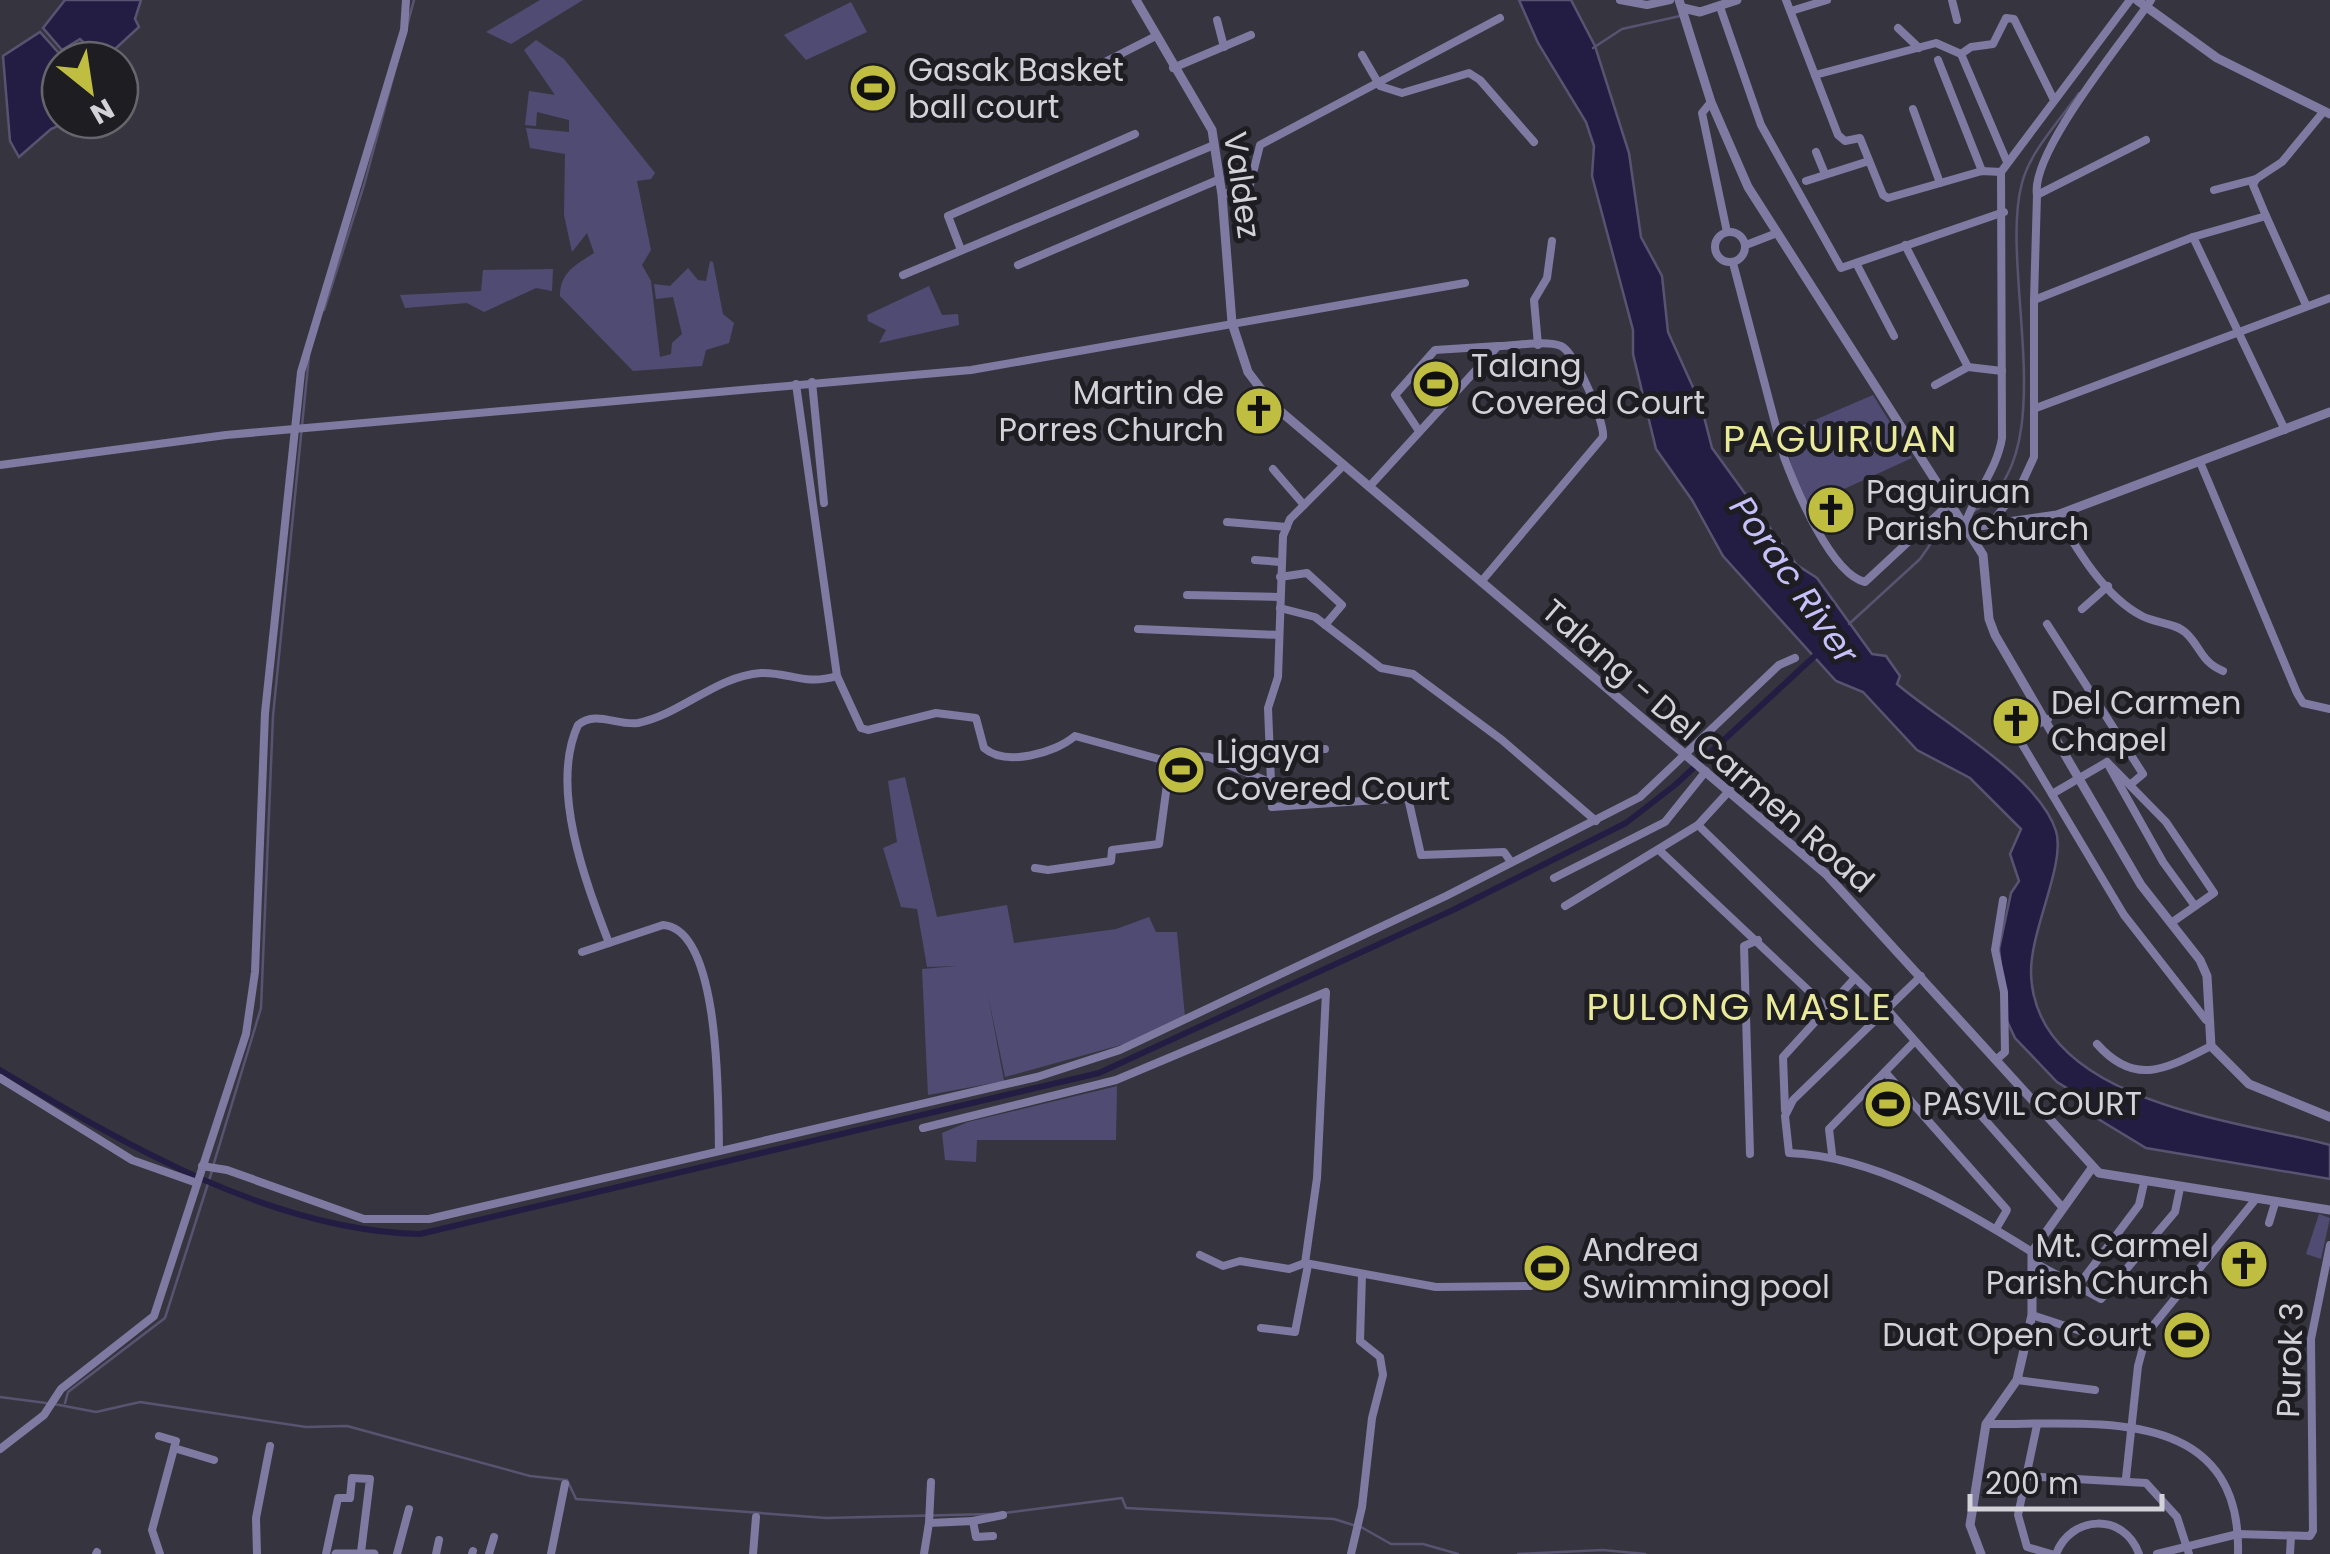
<svg xmlns="http://www.w3.org/2000/svg" width="2330" height="1554" viewBox="0 0 2330 1554" font-family="Poppins,sans-serif">
<rect width="100%" height="100%" fill="#36353f"/>
<g fill="#504b73">
<polygon points="540,0 583,0 511,44 486,32"/>
<polygon points="851,2 867,32 806,60 784,35"/>
<path d="M536 40 564 59 655 173 651 179 637 181 651 250 642 265 651 281 660 357 671 354 672 343 682 334 673 297 656 299 654 284 670 286 688 268 698 280 706 281 710 261 713 262 723 314 734 323 729 343 706 350 702 366 633 371 560 296C560 272 576 265 594 253L587 233 572 252 564 215 565 154 530 148 526 128 569 132V120L537 112 536 126 525 125 529 91 555 95 524 50Z"/>
<polygon points="553,269 552,291 536,288 484,312 467,303 405,308 400,295 481,291 483,270"/>
<polygon points="929,286 942,315 958,314 959,325 879,343 886,330 868,321 867,315"/>
<polygon points="1873,395 1912,458 1809,505 1798,486 1782,434"/>
<polygon points="905,777 937,917 1007,905 1014,943 1116,929 1149,917 1156,932 1177,932 1185,1017 1128,1043 1005,1077 988,995 1004,1081 928,1095 922,969 957,966 927,967 917,909 901,907 883,848 897,842 888,781"/>
<polygon points="1117,1086 1116,1140 977,1140 976,1162 945,1160 942,1133 968,1122"/>
<polygon points="2319,1214 2330,1218 2321,1259 2306,1254"/>
</g>
<g fill="#231d43" stroke="#585370" stroke-width="2.5">
<polygon points="65,0 141,0 135,19 139,27 103,60 80,39 62,50 43,28"/>
<path d="M1519 0H1571L1595 46 1629 153 1641 237 1662 276 1668 332 1701 405 1712 448 1797 565 1817 578 1872 654 1886 656 1900 676 1897 684C1941 722 2039 776 2056 831 2066 863 2031 929 2031 971 2032 1102 2236 1120 2330 1145V1179L2146 1148 2090 1114 2075 1093 2057 1082 2015 1038 2007 1021 1999 949 2011 893 2019 881 2010 854 2021 829 1970 778 1917 750 1863 692 1836 681 1723 556 1692 500 1656 449 1633 354V330L1592 176 1594 146 1586 122 1538 43Z"/>
<polygon points="40,32 65,60 60,60 60,120 71,120 51,129 19,157 10,141 3,56"/>
</g>
<g fill="none" stroke-linecap="round" stroke-linejoin="round">
<g stroke="#585370" stroke-width="2.5">
<polyline points="1593,48 1622,29 1680,16"/>
<polyline points="324,310 364,185 414,0"/>
<path d="M1974 511C2066 458 1998 270 2022 183 2030 151 2061 119 2079 93"/>
<polyline points="1849,624 1920,559 1939,532 1959,521"/>
<polyline points="214,1163 261,1008 273,716 309,356"/>
<polyline points="0,1397 46,1403"/>
<polyline points="65,1403 68,1392 165,1318 212,1171"/>
<polyline points="54,1404 96,1412 140,1402 306,1427 347,1426 530,1476 567,1480 576,1499 826,1518 992,1514"/>
<polyline points="1005,1513 1122,1498 1126,1508 1334,1519 1353,1525"/>
<polyline points="1361,1527 1391,1544 1423,1544 1458,1554"/>
<polyline points="1518,1554 1603,1550 1645,1554"/>
</g>
<path stroke="#231d43" stroke-width="6" d="M0 1070C124 1144 272 1231 420 1234L1099 1073 1453 910 1626 823 1675 785 1818 653"/>
<g stroke="#7e7aa1" stroke-width="8">
<polyline points="1620,0 1647,5 1670,0"/>
<polyline points="1786,0 1838,135 1845,141 1860,138 1883,195 1888,198 1982,171 2001,172"/>
<polyline points="1952,0 1957,20"/>
<polyline points="1720,7 1761,125 1841,268 2004,212"/>
<polyline points="1791,11 1827,0"/>
<polyline points="1217,20 1224,47"/>
<polyline points="1898,28 1919,48"/>
<polyline points="1961,54 1971,47 1993,44 2006,18 2014,19 2053,98"/>
<polyline points="1362,55 1380,86 1402,93 1469,73 1480,80 1534,142"/>
<polyline points="1938,60 1982,171"/>
<polyline points="1095,67 1156,36"/>
<polyline points="1173,68 1251,35"/>
<polyline points="1815,75 1936,43 1961,54 2007,162"/>
<polyline points="1711,102 1702,113 1727,232"/>
<polyline points="1913,109 1940,183"/>
<path d="M2146 140 2037 195C2030 152 2125 39 2151 0"/>
<polyline points="1816,152 1825,174"/>
<polyline points="1806,181 1869,161"/>
<polyline points="2214,190 2256,179"/>
<polyline points="1222,195 1250,185 1260,145 1500,18"/>
<polyline points="2266,216 2306,305"/>
<circle cx="1730" cy="247" r="15"/>
<polyline points="2193,237 2285,430"/>
<polyline points="1746,245 1777,233"/>
<polyline points="1905,245 1968,367 1935,385"/>
<polyline points="961,250 948,216 1135,134"/>
<path d="M1733 263 1784 457C1796 489 1831 574 1865 582L1949 504"/>
<polyline points="1856,263 1894,336"/>
<polyline points="1018,265 1220,179"/>
<polyline points="903,275 1214,145"/>
<polyline points="2034,300 2037,195"/>
<polyline points="1538,345 1534,300 1547,278 1552,241"/>
<polyline points="1968,367 2002,371"/>
<polyline points="812,382 824,503"/>
<path d="M796 384 837 676 861 728 868 730 936 713 976 718 984 748C1006 767 1055 753 1075 736L1170 762 1159 844 1112 850 1111 861 1048 870 1035 868"/>
<polyline points="2036,408 2330,298"/>
<polyline points="1419,431 1395,395 1435,350 1498,346"/>
<polyline points="2200,462 2297,693 2303,703 2330,709"/>
<polyline points="0,465 226,435 971,370 1465,283"/>
<polyline points="1343,466 1290,519 1283,536 1278,677 1268,708 1272,807 1408,798 1421,855 1504,852 1511,862"/>
<polyline points="1273,469 1304,505"/>
<path d="M1369 487 1498 346C1516 346 1545 340 1561 346 1575 352 1605 422 1603 437L1481 582"/>
<path d="M2057 515C2077 550 2105 597 2142 616 2155 623 2176 623 2186 633 2201 647 2201 662 2223 671"/>
<polyline points="1227,522 1287,527"/>
<polyline points="1991,524 2022,483 2034,457 2034,300 2193,237 2266,216 2253,185 2256,179 2282,162 2324,111"/>
<path d="M1964 527C1974 495 1997 470 2002 438L2001 172 2130 0"/>
<polyline points="1255,560 1280,562"/>
<polyline points="1280,577 1307,573 1342,605 1325,625"/>
<polyline points="1187,595 1280,597"/>
<polyline points="1280,608 1315,617 1381,668 1413,674 1502,740 1596,821"/>
<polyline points="2082,609 2108,586"/>
<polyline points="2047,624 2143,774 2131,784"/>
<polyline points="1138,629 1279,635"/>
<polyline points="2048,719 2021,733 2022,744 2124,915 2206,1020"/>
<polyline points="1270,753 1325,749"/>
<polyline points="1170,762 1178,754 1209,757 1272,783"/>
<polyline points="2107,762 2166,822 2214,893 2171,923"/>
<polyline points="2109,766 2163,862 2195,906"/>
<polyline points="2052,794 2107,762"/>
<polyline points="1698,825 1886,1008 2063,1208"/>
<polyline points="1659,850 1827,1008"/>
<polyline points="1554,878 1665,822 1706,771"/>
<polyline points="1565,906 1698,825 1730,790"/>
<path d="M609 943C586 883 549 788 578 725 596 710 617 726 638 723 680 715 716 676 761 673 790 672 804 686 837 676"/>
<path d="M582 952 663 925C722 929 718 1108 719 1151"/>
<path d="M1921 976 1793 1100 1785 1116 1789 1153C1875 1156 1960 1207 2032 1252"/>
<path d="M2097 1044C2135 1087 2166 1069 2211 1046"/>
<polyline points="1996,1060 2005,1052 2004,992 1995,950 2003,900"/>
<polyline points="1885,1072 2007,1210 1996,1229"/>
<polyline points="0,1078 132,1160 197,1183"/>
<polyline points="1785,1110 1783,1057 1855,978"/>
<polyline points="923,1128 1116,1080 1326,992 1317,1178 1305,1263 1436,1287 1530,1286"/>
<polyline points="1750,1154 1744,946 1758,940"/>
<polyline points="1832,1154 1829,1129 1914,1042"/>
<polyline points="202,1166 227,1170 364,1219 429,1219 1037,1077 1120,1050 1446,896 1640,797 1779,665 1795,658"/>
<polyline points="2269,1223 2275,1203"/>
<polyline points="1200,1255 1223,1266 1240,1261 1289,1269 1305,1263"/>
<polyline points="2035,1263 2101,1299 2175,1212 2180,1188"/>
<polyline points="2078,1286 2139,1205 2144,1183"/>
<polyline points="2032,1315 2102,1338"/>
<polyline points="1261,1328 1295,1332 1308,1265"/>
<polyline points="2017,1380 2095,1390"/>
<path d="M1986 1424C2091 1425 2242 1402 2238 1554"/>
<polyline points="2037,1425 2018,1515 2027,1547 2051,1554"/>
<polyline points="159,1436 176,1441 152,1530 160,1554"/>
<polyline points="174,1448 214,1460"/>
<polyline points="0,1449 44,1415 61,1389 154,1316 246,1034 255,972 265,713 301,372 404,30 406,0"/>
<polyline points="2025,1476 2146,1483 2177,1517 2189,1554"/>
<polyline points="2126,1478 2138,1366 2147,1333 2255,1200"/>
<polyline points="973,1521 1003,1515"/>
<polyline points="929,1523 931,1482"/>
<polyline points="96,1554 97,1552"/>
<polyline points="257,1554 256,1518 270,1446"/>
<polyline points="326,1554 338,1498 350,1498 352,1478 370,1479 361,1552"/>
<polyline points="397,1554 409,1509"/>
<polyline points="436,1554 439,1540"/>
<polyline points="472,1554 473,1551"/>
<polyline points="489,1554 494,1537"/>
<polyline points="551,1554 565,1484"/>
<polyline points="753,1554 756,1517"/>
<polyline points="924,1554 929,1523 973,1521 976,1537 993,1536"/>
<polyline points="1351,1554 1362,1507 1372,1418 1383,1375 1380,1357 1360,1341 1362,1275"/>
<path d="M2056 1554C2071 1515 2124 1512 2139 1554"/>
<polyline points="2157,1554 2238,1534 2310,1536 2313,1531 2311,1339 2330,1245"/>
<polyline points="2290,1554 2291,1536"/>
</g>
<g stroke="#7e7aa1" stroke-width="9">
<polyline points="1136,0 1212,130 1222,195 1232,323 1248,372 1273,405 1826,874 2099,1173 2330,1210"/>
<polyline points="1679,0 1711,102 1748,187 1983,555 1989,619 1995,635 2141,885 2200,960 2207,976 2211,1046 2249,1084 2330,1117"/>
<polyline points="2137,0 2217,58 2330,114"/>
<polyline points="1683,8 1700,12 1737,0"/>
<polyline points="1965,528 2057,515 2330,412"/>
<polyline points="336,1554 374,1554"/>
<polyline points="1981,1554 1970,1525 1986,1424 2017,1380 2032,1315 2032,1252 2092,1168"/>
</g>
</g>
<defs>
<g id="stadium-disc" transform="scale(2.5)"><circle r="9.5" fill="#c0be41" stroke="#1d1d22"/><path d="M0-5a6.5 5 0 1 0 0 10a6.5 5 0 1 0 0-10ZM-3.5-1.8h7v3.6h-7Z" fill="#111"/></g>
<g id="church-disc" transform="scale(2.5)"><circle r="9.5" fill="#c0be41" stroke="#1d1d22"/><path d="M-1.2-6h2.4v3.5h3.3v2.4h-3.3V6h-2.4V-.1h-3.3v-2.4h3.3Z" fill="#111"/></g>
</defs>
<g fill-rule="evenodd">
<use href="#stadium-disc" x="873" y="88"/>
<use href="#stadium-disc" x="1436" y="384"/>
<use href="#church-disc" x="1259" y="411"/>
<use href="#church-disc" x="1831" y="510"/>
<use href="#church-disc" x="2016" y="721"/>
<use href="#stadium-disc" x="1181" y="770"/>
<use href="#stadium-disc" x="1888" y="1104"/>
<use href="#church-disc" x="2244" y="1264"/>
<use href="#stadium-disc" x="1547" y="1268"/>
<use href="#stadium-disc" x="2187" y="1335"/>
</g>
<g text-anchor="middle" stroke-width="10" stroke-linejoin="round" paint-order="stroke">
<g font-size="32" fill="#d2d2d8" stroke="#1d1d22" text-anchor="start">
<text x="908" y="81">Gasak Basket<tspan x="908" dy="37">ball court</tspan></text>
<text x="1471" y="377">Talang<tspan x="1471" dy="37">Covered Court</tspan></text>
<text x="1224" y="404" text-anchor="end">Martin de<tspan x="1224" dy="37">Porres Church</tspan></text>
<text x="1866" y="503">Paguiruan<tspan x="1866" dy="37">Parish Church</tspan></text>
<text x="2051" y="714">Del Carmen<tspan x="2051" dy="37">Chapel</tspan></text>
<text x="1216" y="763">Ligaya<tspan x="1216" dy="37">Covered Court</tspan></text>
<text x="1923" y="1115">PASVIL COURT</text>
<text x="2209" y="1257" text-anchor="end">Mt. Carmel<tspan x="2209" dy="37">Parish Church</tspan></text>
<text x="1582" y="1261">Andrea<tspan x="1582" dy="37">Swimming pool</tspan></text>
<text x="2152" y="1346" text-anchor="end">Duat Open Court</text>
</g>
<g font-size="32" fill="#d2d2d8" stroke="#1d1d22">
<text transform="translate(1242 185) rotate(82)" y="11">Valdez</text>
<text transform="translate(1708 746) rotate(41)" y="11">Talang - Del Carmen Road</text>
<text transform="translate(2290 1360) rotate(-88)" y="11">Purok 3</text>
</g>
<g font-size="35" font-style="italic" fill="#c5c0f9" stroke="#1d1d22">
<text transform="translate(1794 580) rotate(55)" y="12">Porac River</text>
</g>
<g font-size="38" letter-spacing="2.5" fill="#eaea9b" stroke="#1d1d22">
<text x="1841" y="452">PAGUIRUAN</text>
<text x="1740" y="1020">PULONG MASLE</text>
</g>
</g>
<g transform="translate(90 90) rotate(150)"><circle r="48" fill="#1d1d22" stroke="#65656b" stroke-width="2.5"/>
<path d="M0-8L18 38L0 25L-18 38Z" fill="#c0be41"/>
<text y="-15" font-size="28" font-weight="bold" text-anchor="middle" fill="#d2d2d8">N</text>
</g>
<path d="M1970 1494v15h192v-15" fill="none" stroke="#d2d2d8" stroke-width="5"/>
<text x="1985" y="1494" font-size="30" fill="#d2d2d8" stroke="#1d1d22" stroke-width="8" paint-order="stroke">200 m</text>
</svg>
